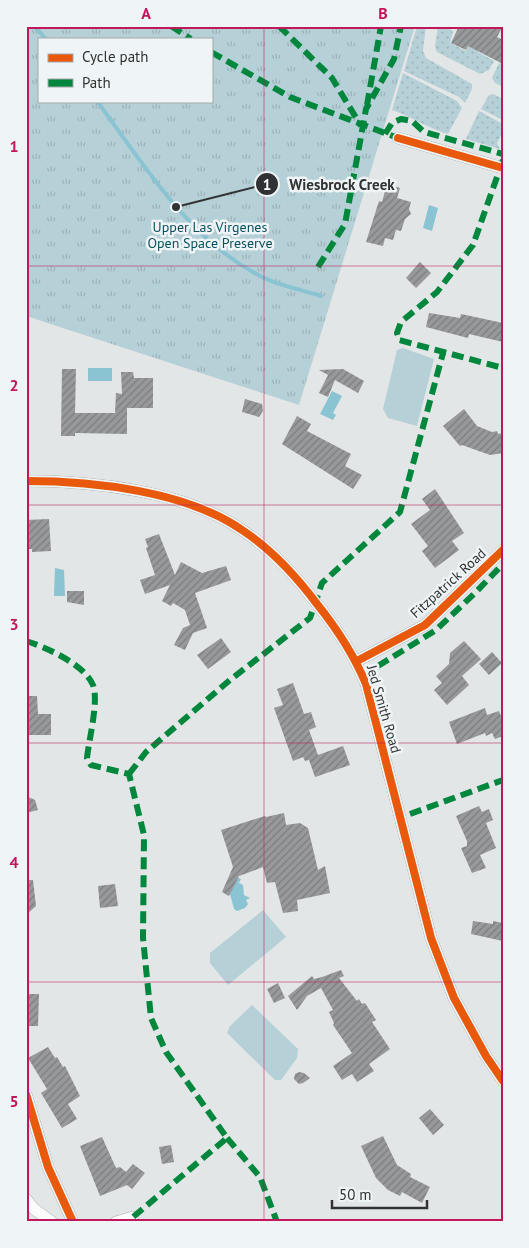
<svg xmlns="http://www.w3.org/2000/svg" width="529" height="1248" viewBox="0 0 529 1248" font-family="'PT Sans',sans-serif">
<defs>
<pattern id="grass-dots" width="8" height="8" patternUnits="userSpaceOnUse" patternTransform="scale(1.25)"><rect width="8" height="8" fill="#b6d0d7"/><path d="M2 2h.1M6 6h.1" fill="none" stroke="#9db3b9" stroke-width="1.8" stroke-linecap="round"/></pattern>
<pattern id="park-tufts" width="24" height="20" patternUnits="userSpaceOnUse" patternTransform="scale(1.25)"><rect width="24" height="20" fill="#b6d0d7"/><path d="M3 7l-1-3M5 7V3M7 7l1-3M15 17l-1-3M17 17v-4M19 17l1-3" fill="none" stroke="#9db3b9"/></pattern>
<pattern id="building-hatch" width="6" height="6" patternUnits="userSpaceOnUse" patternTransform="scale(1.25)"><rect width="6" height="6" fill="#97999a"/><path d="M-1 1l2-2M0 6l6-6M5 7l2-2" fill="none" stroke="#7c7d7e"/></pattern>
</defs>
<rect width="100%" height="100%" fill="#e3e6e7"/>
<g fill="url(#grass-dots)">
<polygon points="417,26 426,26 423,51 426,58 472,84 472,89 465,103 459,97 404,71"/>
<polygon points="438,26 445,26 453,31 450,43 466,51 473,38 483,43 478,52 494,61 489,70 480,74 437,52 435,47"/>
<polygon points="499,63 503,65 503,87 495,83 492,78"/>
<path d="M403 73 457 101 462 108 448 134C428 128 412 117 392 110Z"/>
<polygon points="493,94 503,99 503,120 481,109 489,95"/>
<polygon points="479,111 503,124 503,131 497,143 500,149 466,139"/>
</g>
<path fill="url(#park-tufts)" fill-rule="evenodd" d="M26 26H415L299 405 26 316ZM39 39H211V101H39Z"/>
<g fill="#b6d0d7">
<polygon points="403,348 434,359 417,426 388,418 383,409 397,350"/>
<polygon points="263,910 286,937 228,985 210,963 210,953"/>
<polygon points="252,1005 298,1049 297,1058 281,1080 275,1080 227,1033 230,1026"/>
</g>
<g fill="#8ac3d2">
<polygon points="429,205 438,208 432,231 423,228"/>
<rect x="88" y="368" width="24" height="13"/>
<polygon points="332,391 342,396 333,413 336,415 333,420 320,414"/>
<polygon points="55,568 64,570 65,596 54,596"/>
<polygon points="237,877 241,879 239,883 243,885 244,895 250,898 246,900 248,904 245,908 237,911 234,909 230,894 226,895 225,890"/>
</g>
<g fill="none" stroke-linecap="round" stroke-linejoin="round">
<g stroke="#8ac3d2" stroke-width="4">
<polyline points="34,26 46,39"/>
<path d="M97 101C141 161 186 235 253 272 272 284 299 289 321 296"/>
</g>
</g>
<g fill="url(#building-hatch)">
<polygon points="459,26 503,26 497,37 503,40 503,64 468,46 466,50 451,43"/>
<polygon points="387,184 400,188 397,198 411,202 409,209 411,214 405,219 401,231 396,230 393,240 385,238 383,246 366,242 379,201 382,202"/>
<polygon points="420,262 431,273 416,288 406,278"/>
<polygon points="429,313 460,318 461,314 503,323 503,342 469,334 468,338 426,327"/>
<polygon points="62,369 76,369 75,413 115,413 116,393 122,394 121,372 133,372 134,378 153,378 153,408 127,408 127,434 75,433 75,436 61,436"/>
<polygon points="343,369 364,381 358,393 335,380 328,397 319,393 328,375 319,370"/>
<polygon points="245,399 262,404 263,411 259,417 242,412"/>
<polygon points="464,409 477,426 492,432 497,431 498,434 503,433 503,453 490,455 462,445 460,446 443,426"/>
<polygon points="297,416 311,424 307,431 351,454 345,466 362,475 353,489 282,444"/>
<polygon points="435,489 464,533 452,541 459,550 435,568 422,551 428,546 411,524 430,510 422,499"/>
<polygon points="49,519 51,551 32,552 32,549 26,549 26,520"/>
<polygon points="159,534 175,575 181,562 202,573 226,566 231,580 195,593 207,628 193,633 185,650 174,645 183,628 190,625 185,610 173,603 171,606 162,601 170,585 145,594 140,580 155,575 146,548 148,547 145,539"/>
<polygon points="67,591 84,591 84,605 67,602"/>
<polygon points="221,638 231,652 208,669 197,655"/>
<polygon points="464,641 481,659 462,676 469,685 447,705 434,690 442,683 436,676 449,664 450,653"/>
<polygon points="492,652 502,663 489,675 479,664"/>
<polygon points="293,683 304,714 311,712 316,727 309,730 318,755 343,746 350,765 315,777 309,760 305,761 303,757 293,761 274,708 283,705 277,689"/>
<polygon points="26,696 37,696 38,714 51,714 51,735 26,735"/>
<polygon points="485,708 487,715 499,711 503,721 503,736 495,739 492,733 486,736 485,733 457,744 449,722"/>
<polygon points="26,796 35,800 38,810 26,813"/>
<polygon points="479,806 482,812 489,809 493,820 486,823 496,848 480,855 486,868 472,873 461,848 467,846 467,841 456,816"/>
<polygon points="284,813 286,825 300,823 308,828 318,870 325,866 330,893 297,900 298,911 283,913 275,882 267,883 263,867 239,876 229,896 222,892 233,867 221,830 265,816 266,817"/>
<polygon points="26,880 33,880 36,906 26,915"/>
<polygon points="115,884 118,906 100,908 98,886"/>
<polygon points="473,921 493,924 493,921 503,923 503,941 471,934"/>
<polygon points="341,970 344,976 339,978 357,1001 359,999 362,1004 365,1003 376,1020 372,1022 390,1049 369,1064 374,1071 357,1082 352,1074 342,1080 333,1066 352,1053 333,1025 334,1023 329,1012 333,1010 321,988 307,996 297,1010 288,996 312,976 314,979 322,977"/>
<polygon points="278,983 285,998 274,1003 267,989"/>
<polygon points="26,994 39,994 38,1026 26,1026"/>
<polygon points="48,1047 55,1058 57,1057 63,1067 65,1066 80,1096 68,1104 77,1119 62,1128 41,1093 47,1089 28,1058"/>
<polygon points="299,1072 304,1073 310,1078 303,1083 299,1084 294,1079 295,1074"/>
<polygon points="430,1109 444,1125 433,1135 419,1118"/>
<polygon points="383,1136 397,1165 411,1174 410,1177 430,1187 422,1203 402,1192 400,1196 388,1190 376,1178 361,1146"/>
<polygon points="102,1137 116,1168 120,1167 126,1172 133,1164 145,1173 132,1189 127,1185 100,1196 80,1146"/>
<polygon points="171,1145 174,1162 162,1164 159,1147"/>
</g>
<g fill="none" stroke-linecap="round" stroke-linejoin="round">
<g stroke="#aaacad" stroke-width="12">
<g id="minor">
<polyline points="398,138 503,168"/>
<path d="M26 481C93 481 186 491 242 530 271 549 296 576 317 604 337 629 354 655 366 684L431 938 454 998 486 1056 503 1081"/>
<polyline points="357,661 425,625 503,550"/>
<polyline points="26,1094 48,1167 73,1222"/>
<polyline points="26,1199 34,1209 52,1222"/>
<polyline points="116,1222 133,1217"/>
</g>
</g>
<use href="#minor" stroke="#fbfbfb" stroke-width="11"/>
<g stroke="#00873e" stroke-width="6" stroke-dasharray="12 6" stroke-linecap="butt">
<polyline points="171,26 191,39"/>
<polyline points="279,26 332,78 361,126"/>
<polyline points="211,52 290,97 398,138"/>
<polyline points="367,105 381,26"/>
<polyline points="385,134 392,123 401,119 412,121 424,132 503,154"/>
<polyline points="503,160 473,245 437,292 401,322 397,333 399,340 503,368"/>
<polyline points="318,267 345,224 366,109 394,59 401,26"/>
<path d="M26 641C46 647 85 665 93 685 99 701 89 739 87 758L91 765 129 774 144 835 143 938 151 1018 166 1052 227 1138 133 1217"/>
<polyline points="378,666 436,630 475,593 503,564"/>
<polyline points="129,774 146,752 230,680 310,618 322,583 400,512 443,353"/>
<polyline points="410,814 503,780"/>
<polyline points="227,1138 260,1177 277,1222"/>
</g>
<g stroke="#eff5f6" stroke-width="11">
<g id="cycleway">
<polyline points="398,138 503,168"/>
<path d="M26 481C93 481 186 491 242 530 271 549 296 576 317 604 337 629 354 655 366 684L431 938 454 998 486 1056 503 1081"/>
<polyline points="357,661 425,625 503,550"/>
<polyline points="26,1094 48,1167 73,1222"/>
</g>
</g>
<use href="#cycleway" stroke="#e8590c" stroke-width="8"/>
</g>
<path fill="none" stroke="#c2185b" stroke-width="1" stroke-opacity="0.55" d="M264 26V1222M26 266H503M26 505H503M26 743H503M26 982H503"/>
<g text-anchor="middle" stroke-width="5" stroke-linejoin="round" paint-order="stroke">
<g font-size="14" fill="#0a5160" stroke="#eff5f6">
<text x="210" y="232">Upper Las Virgenes<tspan x="210" dy="16">Open Space Preserve</tspan></text>
</g>
<g font-size="14" fill="#303233" stroke="#eff5f6">
<text transform="translate(448 583) rotate(-42)" y="5">Fitzpatrick Road</text>
<text transform="translate(384 709) rotate(74)" y="5">Jed Smith Road</text>
</g>
</g>
<path fill="none" stroke="#303233" stroke-width="2" d="M176 207L267 184"/>
<g fill="#303233" stroke="#eff5f6" stroke-width="2">
<circle cx="176" cy="207" r="5"/>
<circle cx="267" cy="184" r="12"/>
</g>
<g font-size="15" text-anchor="middle" font-weight="bold" fill="#fff">
<text x="267" y="190">1</text>
</g>
<g font-size="15" text-anchor="middle" font-weight="bold" fill="#303233" stroke="#eff5f6" stroke-width="5" stroke-linejoin="round" paint-order="stroke">
<text x="342" y="190">Wiesbrock Creek</text>
</g>
<rect width="529" height="1248" fill="none" stroke="#eff5f6" stroke-width="55"/>
<rect x="38" y="38" width="175" height="65" fill="#eff5f6" stroke="#a3a7a8"/>
<rect x="48" y="54" width="25" height="8" fill="#e8590c" stroke="#a3a7a8"/>
<text x="82" y="62" font-size="15" fill="#303233">Cycle path</text>
<rect x="48" y="79" width="25" height="8" fill="#00873e" stroke="#a3a7a8"/>
<text x="82" y="88" font-size="15" fill="#303233">Path</text>
<path d="M332 1200v8h95v-8" fill="none" stroke="#303233" stroke-width="2.5"/>
<text x="339" y="1200" font-size="15" fill="#303233" stroke="#eff5f6" stroke-width="4" paint-order="stroke">50 m</text>
<rect x="28" y="28" width="474" height="1192" fill="none" stroke="#c2185b" stroke-width="2"/>
<g font-size="16" text-anchor="middle" font-weight="bold" fill="#c2185b">
<text x="146" y="19">A</text>
<text x="383" y="19">B</text>
<text x="14" y="152">1</text>
<text x="14" y="391">2</text>
<text x="14" y="630">3</text>
<text x="14" y="868">4</text>
<text x="14" y="1107">5</text>
</g>
</svg>
